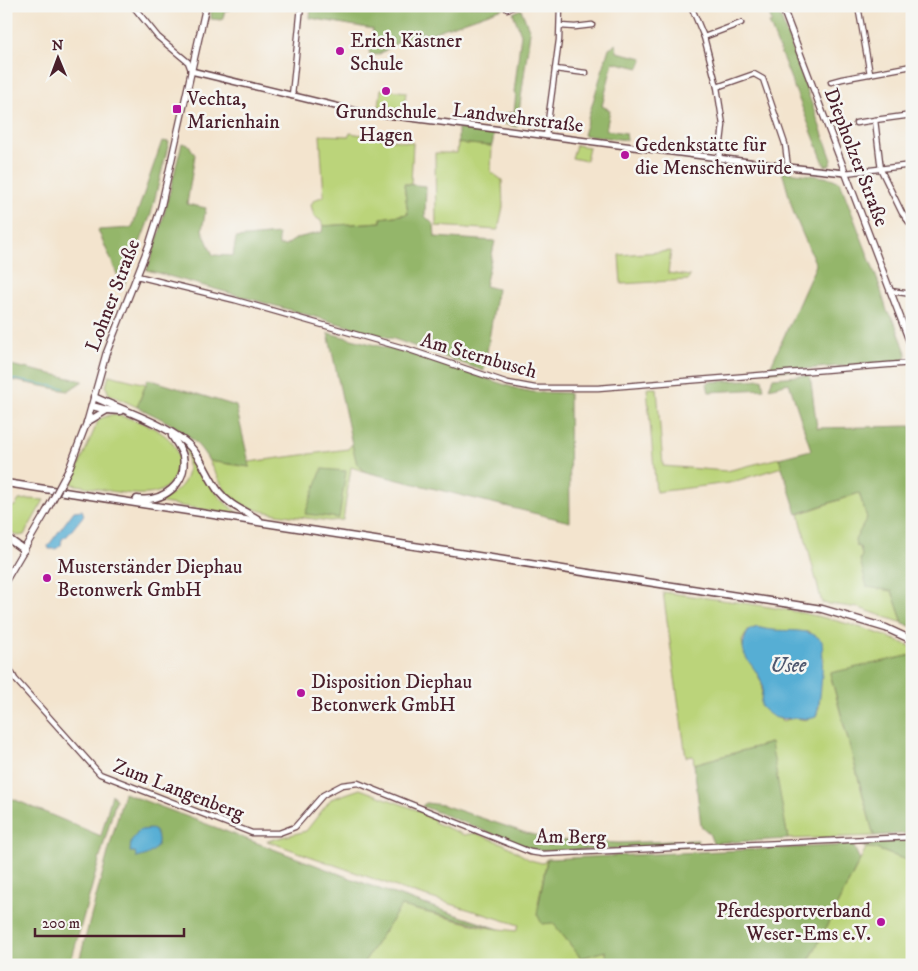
<svg xmlns="http://www.w3.org/2000/svg" width="918" height="971" viewBox="0 0 918 971" font-family="'IM FELL DW Pica',serif">
<rect width="100%" height="100%" fill="#f6f6f2"/>
<filter id="ink" filterUnits="userSpaceOnUse"><feTurbulence type="fractalNoise" baseFrequency=".02" numOctaves="2"/><feDisplacementMap in="SourceGraphic" scale="10" xChannelSelector="R" yChannelSelector="G"/><feConvolveMatrix kernelMatrix="1 2 1 2 8 2 1 2 1" color-interpolation-filters="sRGB"/></filter>
<filter id="wash" filterUnits="userSpaceOnUse"><feTurbulence type="fractalNoise" baseFrequency=".0096" numOctaves="4" result="noise"/><feDisplacementMap in="SourceGraphic" scale="20" xChannelSelector="R" yChannelSelector="G"/><feGaussianBlur stdDeviation="1.12" result="paint"/><feColorMatrix in="noise" values="0 0 0 0 0 0 0 0 0 0 0 0 0 0 0 0 0 1.4 0 .05"/><feComposite in="paint" operator="in"/></filter>
<g filter="url(#wash)">
<rect width="100%" height="100%" fill="#f3e4ce"/>
<g fill="#bbd47a" stroke="#827a52" fill-rule="evenodd">
<polygon points="381,89 406,92 404,110 379,107"/>
<polygon points="350,133 413,143 411,184 404,184 408,214 381,218 381,222 323,226 321,221 314,216 311,205 314,200 324,196 320,135 349,136"/>
<polygon points="458,143 492,146 491,172 502,180 503,207 498,230 436,226 435,153 457,153"/>
<polygon points="576,145 589,147 586,161 572,158"/>
<polygon points="671,251 668,273 690,276 688,280 621,284 619,255"/>
<polygon points="109,375 146,384 137,407 109,394 106,387"/>
<polygon points="647,388 657,388 663,466 727,471 779,458 782,467 729,483 656,492"/>
<path d="M113 414C139 420 191 436 176 473 172 483 164 491 154 493 135 498 91 487 71 484L99 419Z"/>
<path d="M352 444 357 464 366 472 351 467 343 520 329 521C306 517 247 514 232 498 222 488 216 474 209 461L249 467V462L348 449Z"/>
<path d="M185 446C208 474 208 495 243 516L157 502C186 488 193 477 185 446Z"/>
<polygon points="859,493 868,519 856,546 860,547 862,555 892,591 903,623 859,608 822,603 799,514"/>
<polygon points="29,499 44,500 24,535 18,536 6,529 6,510 16,505 19,500"/>
<path d="M663 592C747 604 833 611 912 647V655L830 674 874 836 788 839 770 743 694 764 693 756 686 757ZM758 627 769 631 810 632 824 659 821 670 819 708 806 720 795 718 782 721 761 702 762 683 743 647 742 641 748 630Z"/>
<polygon points="360,789 436,817 434,822 464,835 475,833 504,844 530,860 542,863 547,859 538,904 581,958 606,951 607,965 362,965 401,906 484,927 516,931 519,925 405,890 267,841 306,831 331,799"/>
<polygon points="866,848 873,848 912,862 912,965 807,965"/>
</g>
<g fill="#94b66a" stroke="#6f6a4a">
<polygon points="211,6 239,6 225,11 222,20 211,19"/>
<polygon points="311,6 509,6 426,35 423,32 410,40 400,41 378,55 369,54 373,29 310,18"/>
<polygon points="766,6 776,6 778,10 832,160 830,165 825,166 769,23 772,22"/>
<polygon points="521,9 530,32 517,127 504,124 505,113 514,113 516,93 514,93 521,34 513,13"/>
<polygon points="616,44 617,52 643,58 639,68 613,62 602,106 610,110 606,130 626,133 627,140 583,135 609,48"/>
<polygon points="458,128 494,134 492,146 458,143"/>
<polygon points="162,141 169,142 151,214 123,288 98,230 132,228"/>
<polygon points="182,143 189,145 195,155 187,204 206,208 202,230 213,255 233,256 236,238 278,234 279,246 285,246 297,238 322,232 323,226 381,222 381,218 408,214 404,184 426,186 425,216 434,225 435,237 495,241 485,286 497,289 484,371 394,339 147,270 159,234"/>
<polygon points="782,171 831,178 840,182 879,284 887,311 895,323 907,355 903,361 768,372 816,265 794,214"/>
<polygon points="328,333 407,353 518,389 533,392 569,393 570,522 366,472 357,464 352,444"/>
<polygon points="6,365 6,364 83,381 68,391 6,379"/>
<polygon points="810,375 817,428 912,426 912,627 903,623 892,591 867,587 860,560 862,555 860,547 856,546 855,540 867,518 859,493 797,514 779,458 811,450 789,383 769,388 773,378"/>
<path d="M148 379 236 406 250 467 209 461C193 432 166 421 137 407Z"/>
<polygon points="762,379 764,389 709,392 707,384 708,382"/>
<polygon points="322,469 346,471 339,518 305,514"/>
<polygon points="912,655 912,833 874,836 830,673"/>
<polygon points="771,743 788,839 713,843 709,833 701,826 694,764"/>
<polygon points="124,793 382,890 499,929 401,906 362,965 78,965"/>
<polygon points="112,794 116,800 70,965 6,965 6,796 101,836"/>
<polygon points="426,803 443,805 526,833 554,840 618,843 698,840 696,846 544,851 531,849 422,806"/>
<polygon points="912,840 912,862 873,848 863,847 868,843"/>
<polygon points="853,845 860,860 807,965 624,965 624,960 607,965 606,951 581,958 553,923 542,924 537,914 547,859"/>
</g>
<g fill="#57aed4" stroke="#506680">
<polygon points="82,510 84,515 67,536 62,539 61,545 56,549 49,549 48,546 74,511"/>
<path d="M758 627C779 635 807 624 822 641 824 656 821 702 816 717 808 720 805 718 797 718 778 719 776 721 761 707 760 699 764 691 762 683 754 661 733 656 749 630Z"/>
<path d="M153 829C166 844 152 855 137 858L135 852H130L131 841 140 830Z"/>
</g>
<g fill="none" stroke-linecap="round" stroke-linejoin="round">
<polyline stroke="#57aed4" stroke-width="1" points="6,378 64,388"/>
</g>
</g>
<g filter="url(#ink)">
<g fill="none" stroke-linecap="round" stroke-linejoin="round">
<g stroke="#633d43" stroke-width="7">
<g id="minor">
<polyline points="133,6 158,37 188,62 191,70"/>
<polyline points="691,6 704,37 741,23"/>
<polyline points="858,6 870,74"/>
<polyline points="507,9 516,6"/>
<polyline points="560,26 575,27 592,25"/>
<polyline points="704,37 717,87 754,74 763,79 785,144 788,167"/>
<polyline points="555,69 586,73"/>
<polyline points="831,82 842,79 912,66"/>
<polyline points="717,87 723,125 719,159"/>
<polyline points="292,96 301,6"/>
<polyline points="912,115 875,120 881,170 902,213 912,226"/>
<polyline points="856,123 875,120"/>
<polyline points="546,136 559,40 560,6"/>
<polyline points="845,173 912,165"/>
<polyline points="137,276 235,300 407,349 508,383 535,388 598,388 912,363"/>
<polyline points="890,291 912,294"/>
<polyline points="6,647 9,668 15,679 100,774 252,833 279,833 295,827 323,795 342,785 358,783 530,852 543,854 912,837"/>
</g>
</g>
<g stroke="#633d43" stroke-width="8">
<polyline id="tertiary" points="191,71 356,111 788,167 845,173"/>
</g>
<g stroke="#633d43" stroke-width="8">
<g id="secondary">
<polyline points="782,6 912,348"/>
<polyline points="69,469 87,422 106,354 149,245 161,207 206,6"/>
<polyline points="6,580 46,512"/>
</g>
</g>
<g stroke="#633d43" stroke-width="9">
<g id="primary">
<path d="M94 397C124 411 158 421 184 441 201 454 206 475 219 492 230 506 245 511 259 520"/>
<polyline points="92,406 107,410 120,411"/>
<polyline points="87,422 107,410"/>
<polyline points="6,483 822,609 886,628 912,640"/>
<path d="M137 499C162 503 188 484 183 456 181 449 176 442 172 436"/>
<polyline points="6,537 24,550"/>
</g>
</g>
<use href="#minor" stroke="#fff" stroke-width="4.5"/>
<use href="#tertiary" stroke="#fff" stroke-width="5"/>
<use href="#secondary" stroke="#fff" stroke-width="5.5"/>
<use href="#primary" stroke="#fff" stroke-width="6"/>
<g stroke="#633d43" stroke-width="8" stroke-linecap="butt">
<polyline id="secondary-bridge" points="46,512 69,469"/>
</g>
<use href="#secondary-bridge" stroke="#fff" stroke-width="5.5"/>
</g>
</g>
<g fill="#b5179e" stroke="#f6f6f2" stroke-width="2">
<circle cx="340" cy="51" r="5"/>
<circle cx="386" cy="91" r="5"/>
<rect x="172" y="104" width="10" height="10" rx="2.5"/>
<circle cx="625" cy="155" r="5"/>
<circle cx="47" cy="578" r="5"/>
<circle cx="301" cy="693" r="5"/>
<circle cx="881" cy="922" r="5"/>
</g>
<g text-anchor="middle" stroke-width="5" stroke-linejoin="round" paint-order="stroke">
<g font-size="20" fill="#4a1f2b" stroke="#f6f6f2" text-anchor="start">
<text x="350" y="47">Erich Kästner<tspan x="350" dy="23">Schule</tspan></text>
<text x="187" y="105">Vechta,<tspan x="187" dy="23">Marienhain</tspan></text>
<text x="386" y="118" text-anchor="middle">Grundschule<tspan x="386" dy="23">Hagen</tspan></text>
<text x="635" y="151">Gedenkstätte für<tspan x="635" dy="23">die Menschenwürde</tspan></text>
<text x="57" y="573">Musterständer Diephau<tspan x="57" dy="23">Betonwerk GmbH</tspan></text>
<text x="311" y="688">Disposition Diephau<tspan x="311" dy="23">Betonwerk GmbH</tspan></text>
<text x="871" y="917" text-anchor="end">Pferdesportverband<tspan x="871" dy="23">Weser-Ems e.V.</tspan></text>
</g>
<g font-size="20" fill="#4a1f2b" stroke="#f6f6f2">
<text transform="translate(518 117) rotate(7)" y="7">Landwehrstraße</text>
<text transform="translate(857 157) rotate(69)" y="7">Diepholzer Straße</text>
<text transform="translate(112 295) rotate(-69)" y="7">Lohner Straße</text>
<text transform="translate(479 355) rotate(16)" y="7">Am Sternbusch</text>
<text transform="translate(179 789) rotate(21)" y="7">Zum Langenberg</text>
<text transform="translate(571 836) rotate(1)" y="7">Am Berg</text>
</g>
<g font-size="21" font-style="italic" fill="#4f586f" stroke="#f6f6f2">
<text x="788" y="672">Usee</text>
</g>
</g>
<rect width="918" height="971" fill="none" stroke="#f6f6f2" stroke-width="25"/>
<g transform="translate(58 58) rotate(359)" stroke="#f6f6f2" stroke-width="4" paint-order="stroke">
<path d="M0-4L9 19L0 12L-9 19Z" fill="#4a1f2b"/>
<text y="-8" font-size="14" font-weight="bold" text-anchor="middle" fill="#4a1f2b">N</text>
</g>
<path d="M35 928v8h149v-8" fill="none" stroke="#4a1f2b" stroke-width="2.5"/>
<text x="42" y="928" font-size="15" fill="#4a1f2b" stroke="#f6f6f2" stroke-width="4" paint-order="stroke">200 m</text>
</svg>
